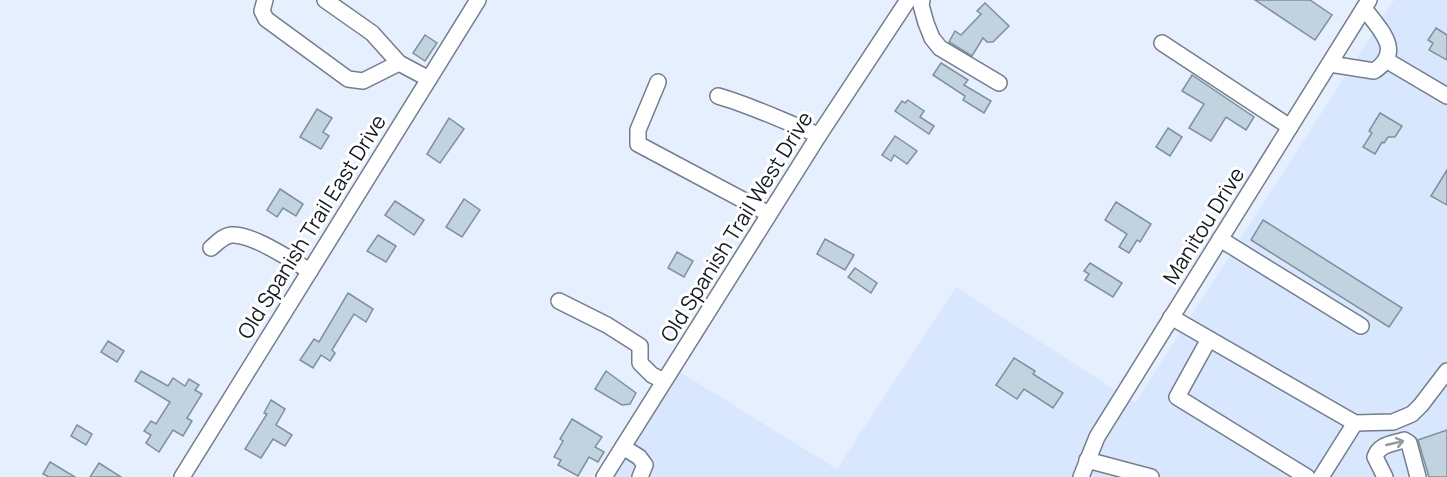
<svg xmlns="http://www.w3.org/2000/svg" width="1447" height="477" viewBox="0 0 1447 477" font-family="Manrope,sans-serif">
<rect width="100%" height="100%" fill="#e6effd"/>
<polygon fill="#d8e7fe" points="1394,0 1447,0 1447,477 615,477 680,372 837,469 956,287 1135,403"/>
<g fill="#c2d3e0" stroke="#808f9c" stroke-width="1.5">
<polygon points="1255,0 1310,0 1332,15 1315,40"/>
<polygon points="985,3 1009,26 993,42 987,42 983,38 972,56 949,42 955,31 961,35 981,14 977,11"/>
<polygon points="1436,28 1447,35 1447,60 1429,50 1433,43 1428,40"/>
<polygon points="425,35 437,43 425,61 413,53"/>
<polygon points="941,63 968,80 964,85 991,101 984,113 963,100 965,96 933,75"/>
<polygon points="1192,75 1254,117 1246,130 1226,117 1211,141 1189,128 1204,104 1182,91"/>
<polygon points="908,100 924,111 920,117 934,126 929,134 895,111 902,101 905,103"/>
<polygon points="317,109 332,118 323,132 329,136 321,149 300,137"/>
<polygon points="1380,113 1402,126 1395,137 1388,137 1384,143 1382,142 1375,154 1363,147 1372,133 1369,131"/>
<polygon points="449,118 464,129 440,163 427,154"/>
<polygon points="1168,128 1182,137 1170,156 1156,147"/>
<polygon points="895,136 917,151 907,164 894,155 891,161 882,155"/>
<polygon points="1447,170 1447,205 1431,196"/>
<polygon points="280,189 303,204 296,216 283,208 277,217 267,210"/>
<polygon points="464,199 480,210 462,237 446,227"/>
<polygon points="395,201 424,220 414,235 385,215"/>
<polygon points="1116,202 1151,224 1140,242 1137,240 1129,253 1119,247 1127,234 1105,220"/>
<polygon points="1263,220 1402,308 1389,327 1251,240"/>
<polygon points="378,235 396,246 386,262 367,251"/>
<polygon points="825,239 854,255 845,270 817,254"/>
<polygon points="677,252 693,261 684,277 668,268"/>
<polygon points="1090,263 1122,283 1113,297 1085,280 1089,274 1084,271"/>
<polygon points="855,268 877,283 871,293 848,277"/>
<polygon points="348,293 373,309 366,322 354,314 332,350 335,353 330,361 321,355 313,368 300,360 314,339 319,342"/>
<polygon points="108,341 124,351 117,362 101,352"/>
<polygon points="1014,358 1035,371 1033,374 1063,393 1053,408 1024,389 1017,399 996,385"/>
<polygon points="141,371 168,386 173,378 185,386 189,379 199,385 195,390 202,394 187,418 192,421 183,436 173,430 159,452 146,443 151,435 144,431 151,421 156,424 170,402 135,381"/>
<polygon points="606,371 636,393 630,404 622,405 595,389"/>
<polygon points="271,400 285,409 276,425 292,435 285,446 273,439 261,458 245,449 267,414 264,413"/>
<polygon points="572,419 602,437 595,447 604,452 598,462 589,457 578,476 558,465 561,460 554,457 563,441 560,439"/>
<polygon points="77,425 92,434 86,445 71,436"/>
<polygon points="1447,430 1447,477 1429,477 1418,440"/>
<polygon points="50,462 75,477 49,477 43,474"/>
<polygon points="99,463 121,477 90,477"/>
</g>
<g fill="none" stroke-linecap="round" stroke-linejoin="round">
<g stroke="#747d8c" stroke-width="18">
<g id="minor">
<polyline points="265,0 262,11 266,19 348,79 363,81 399,63"/>
<polyline points="325,0 372,33 399,63 429,79"/>
<polyline points="922,0 921,5 926,23 932,38 940,48 999,83"/>
<polyline points="1162,43 1290,127"/>
<polyline points="1386,60 1447,96"/>
<path d="M1330 64 1374 71C1405 51 1379 29 1364 8"/>
<polyline points="658,82 638,130 638,144 769,214"/>
<path d="M718 96C753 106 785 122 819 135"/>
<polyline points="1220,239 1361,326"/>
<path d="M211 248C217 243 223 236 231 235 252 233 292 261 310 271"/>
<polyline points="559,301 607,325 640,346 640,363 652,375 664,381"/>
<polyline points="1171,317 1355,423 1393,422 1412,414 1421,405 1447,371"/>
<polyline points="1209,339 1177,397 1307,477"/>
<polyline points="623,447 639,457 645,465 640,477"/>
<polyline points="1087,460 1151,477"/>
<polyline points="182,477 478,0"/>
<polyline points="604,477 819,135 908,0"/>
<polyline points="1081,477 1097,437 1369,0"/>
<polyline points="1321,477 1355,423"/>
<path d="M1385 477 1375 457C1379 444 1392 444 1404 440L1409 443 1418 477"/>
</g>
</g>
<use href="#minor" stroke="#fff" stroke-width="15"/>
</g>
<defs><path id="oneway-shaft" d="M-6 0H5M1.5-3L5.5 0L1.5 3" fill="none" stroke-width="1.6" stroke-linecap="round" stroke-linejoin="round" transform="scale(1.5)"/></defs>
<use stroke="#96989a" href="#oneway-shaft" transform="translate(1395 443) rotate(-13)"/>
<g text-anchor="middle" stroke-width="6" stroke-linejoin="round" paint-order="stroke">
<g font-size="21" fill="#161a1f" stroke="#fff">
<text transform="translate(1204 226) rotate(-58)" y="7">Manitou Drive</text>
<text transform="translate(312 227) rotate(-58)" y="7">Old Spanish Trail East Drive</text>
<text transform="translate(737 227) rotate(-58)" y="7">Old Spanish Trail West Drive</text>
</g>
</g>
</svg>
